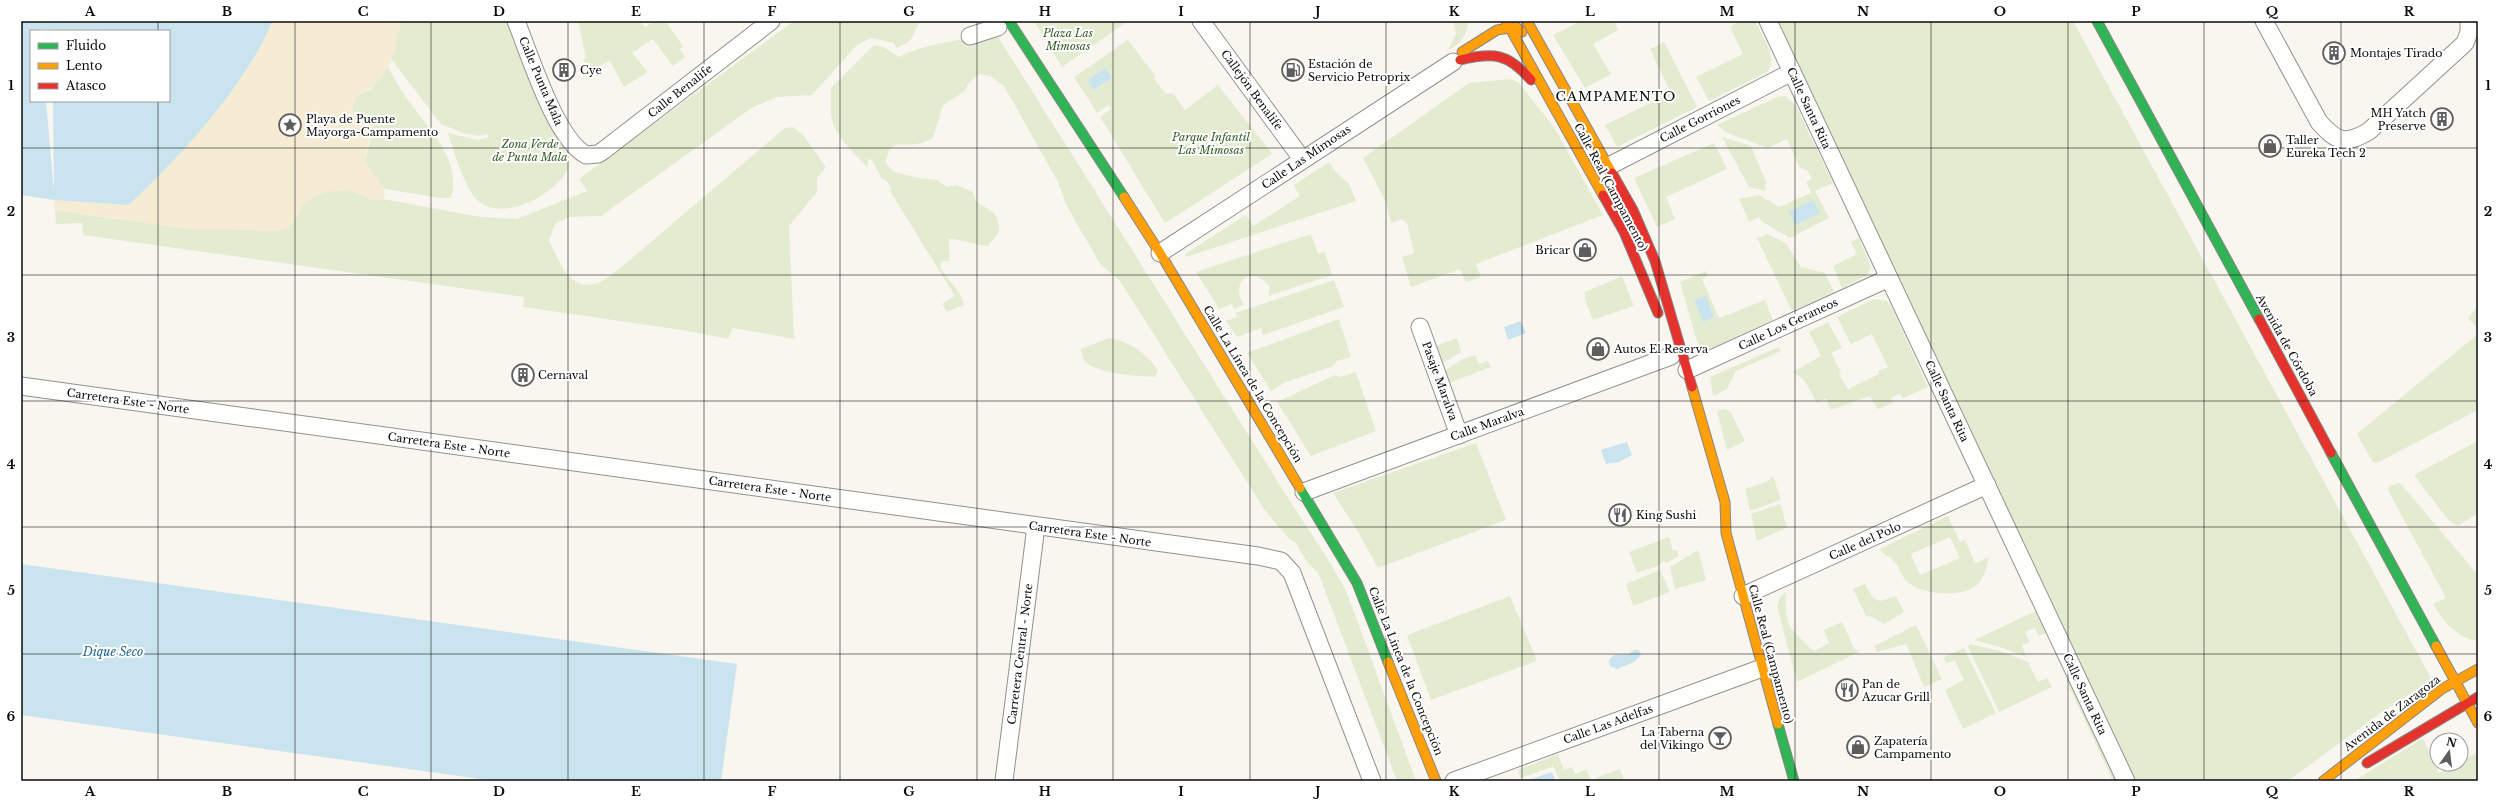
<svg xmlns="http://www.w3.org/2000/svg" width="2499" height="802" viewBox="0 0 2499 802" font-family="'Libre Baskerville',serif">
<rect width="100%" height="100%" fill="#f9f6ef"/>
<g fill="#e3ecd1" fill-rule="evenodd">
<path d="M401 21H511L563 145 569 166C560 192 509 220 482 204 466 195 454 151 448 133L478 140 489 137 488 134 480 136 466 134 441 124 391 59Z"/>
<polygon points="578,21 640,21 645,27 654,21 665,21 683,46 680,49 685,57 673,66 653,39 632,53 648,72 624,87 610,61 588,71 583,59 586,58"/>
<path d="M794 21H920L910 41 897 48 894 43 871 38 857 45 812 95 777 97 753 107 601 216 569 217 555 224 549 241C560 261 567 289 594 284 602 283 612 274 618 270L785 128 793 127 804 136 826 167 817 178V192L789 226 794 339 733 328 728 339 682 330 523 307 524 297 83 235 82 223 56 224 55 210 115 219 321 183 383 199 481 217 517 219 587 191 579 179Z"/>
<polygon points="1034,21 1128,21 1062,67"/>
<path d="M1453 21H1469C1466 35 1462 44 1448 50L1456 34Z"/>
<polygon points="1581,21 1614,21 1618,30 1593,44 1611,74 1585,88 1553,35"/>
<path d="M1739 21H1755C1762 36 1779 58 1767 72L1709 101 1696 77 1743 54 1730 27Z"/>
<polygon points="1768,21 2073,21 2432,680 2382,712 2288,781 2113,781 2066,680 2076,676"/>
<path d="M995 32 1295 509 1331 564 1347 593 1416 781H1397L1318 572 1309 565 1296 543 1289 539 1264 509 1120 281 1100 264 1067 206 1058 182 1004 86 990 76 979 74 968 84 965 91 943 105 933 138C928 140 922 143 917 144 902 147 889 137 886 163L894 172 918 178 937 180 947 187 956 185 973 192C975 213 1000 201 999 232L988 246C974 245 963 239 949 239 947 247 951 253 949 261L941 262 940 267 961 296 964 305 947 312 942 304 955 296 890 191 892 190 886 180 882 179 872 160 868 159V167C857 158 835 134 832 120 830 110 831 98 831 88L874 45 883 47 899 57C928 42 964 41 995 32Z"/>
<polygon points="1128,40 1156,77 1154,79 1166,94 1173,93 1185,110 1218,85 1272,154 1165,223 1100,117 1111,109 1109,105 1097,113 1074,77"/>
<polygon points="1664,42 1697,107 1617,147 1605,125 1671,93 1650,49"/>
<path d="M388 67C396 82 405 97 416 111 435 135 461 164 451 198H440L385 189 381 185 370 173 365 160 375 123 355 113 352 107 356 96 371 89Z"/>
<polygon points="1511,79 1519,83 1554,127 1603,215 1476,264 1481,277 1466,282 1460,269 1411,287 1402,257 1414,253 1407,223 1402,219 1391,223 1386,202 1363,158 1469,83"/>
<polygon points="1785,96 1796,106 1833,183 1815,191 1829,218 1790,238 1761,221 1759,217 1749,222 1739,199 1759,195 1779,207 1811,193 1806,182 1812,179 1807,170 1800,168 1787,139 1768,148 1727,133 1717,125 1777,97"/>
<polygon points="1722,137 1751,146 1766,182 1765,191 1749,187"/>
<polygon points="1714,143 1727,169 1666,197 1675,219 1657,227 1634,178"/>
<polygon points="1329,162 1336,172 1349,184 1356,201 1186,257 1185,254 1246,215 1253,226 1300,196 1294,185"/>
<path d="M1311 234 1318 254 1325 252 1332 275 1268 296 1270 287C1252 264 1229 281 1244 305L1234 309 1232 304 1219 309 1196 272Z"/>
<polygon points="1767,234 1786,243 1801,267 1825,273 1834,292 1792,311 1757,238"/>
<polygon points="1859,238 1871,267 1866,276 1842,288 1833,266 1857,254 1851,242"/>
<polygon points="1706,271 1708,276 1702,279 1719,318 1765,300 1773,320 1713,348 1702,347 1697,342 1680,282"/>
<polygon points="1622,276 1634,306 1593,320 1585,299 1585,292"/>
<polygon points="1334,280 1344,307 1263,335 1261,328 1237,337 1226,321 1237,317 1235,313"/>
<polygon points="1874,299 1887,301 1892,308 1928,387 1903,398 1900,394 1891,398 1893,403 1878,409 1870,396 1831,410 1826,398 1817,403 1804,380 1793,372 1821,356 1809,332 1828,322 1842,348 1831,353 1841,372 1839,374 1848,389 1879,374 1878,371 1888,367 1872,334 1851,344 1837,317"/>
<polygon points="2478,306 2478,329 2468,318"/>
<polygon points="1339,319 1351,357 1337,361 1333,366 1284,383 1271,391 1247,353"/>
<polygon points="2478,334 2478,410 2377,463 2373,462 2357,434"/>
<path d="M1109 338C1131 342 1144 352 1158 370L1155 377C1138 376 1096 374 1085 361 1082 358 1082 353 1081 349Z"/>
<polygon points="1457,338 1461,352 1441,364 1434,349 1436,346"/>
<polygon points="1779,347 1781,351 1736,371 1727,389 1713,396 1710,377"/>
<polygon points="1475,355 1479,364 1488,361 1491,367 1449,383 1444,371 1461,360"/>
<polygon points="1356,372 1376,431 1311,456 1277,402 1335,375 1340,377"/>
<polygon points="1723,409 1730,411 1745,441 1727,450 1717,411"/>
<polygon points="2478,441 2478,513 2458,526 2449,521 2414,475"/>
<polygon points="1476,443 1506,520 1378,568 1360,535 1333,493"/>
<polygon points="1773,476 1781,500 1750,511 1745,489 1766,482"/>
<path d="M2400 483 2478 575V641C2456 638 2444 622 2433 604L2446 598 2388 490 2390 486Z"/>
<path d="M1780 504C1784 513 1783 519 1788 527L1757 541 1751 514Z"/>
<path d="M1948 516 1960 542 1965 540 1975 563 1989 557C1987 566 1984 579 1977 585 1962 598 1924 595 1909 583 1901 578 1900 567 1893 560 1888 555 1883 555 1880 549ZM1950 537 1960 558 1920 575 1911 554Z"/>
<polygon points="1669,537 1673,551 1677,550 1679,556 1667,563 1663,561 1660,565 1637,573 1629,552"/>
<polygon points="1698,550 1706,580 1675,589 1670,567"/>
<polygon points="1660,570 1670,592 1633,606 1626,584"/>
<polygon points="1865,584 1873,598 1880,601 1896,596 1904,612 1884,624 1873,617 1866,616 1853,589"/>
<path d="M1786 592C1784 627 1789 626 1811 649L1815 651 1829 643 1824 630 1842 622 1854 648 1859 652 1797 682 1777 606 1780 597Z"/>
<polygon points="1510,596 1537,661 1431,700 1407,635"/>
<polygon points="2036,611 2047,633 2039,636 2035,628 2025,632 2030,642 2022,645 2026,657 2003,648 1974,640"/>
<polygon points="1916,625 1942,679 1924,687 1906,644 1877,652 1874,646"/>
<polygon points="1970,644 2000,651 2028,662 2038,682 2047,678 2052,687 1999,712 1968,647"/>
<polygon points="1964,648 1996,713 1963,729 1945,690 1964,680 1955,661 1946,663 1944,657"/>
<polygon points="2423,738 2439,773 2455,764 2461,764 2461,761 2478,752 2478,781 2354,781"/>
<polygon points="1558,754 1564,770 1572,767 1575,774 1586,769 1592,781 1560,781 1552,764 1552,767 1520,778 1518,770"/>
<polygon points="1620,769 1624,781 1597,781 1596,778"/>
</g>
<path fill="#f6ecd3" d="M272 21H401C395 54 389 82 356 96L352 107 355 113 375 123C373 131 363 156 366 162 370 173 391 189 383 199L375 201C368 199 360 193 353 192 334 188 308 193 299 212 294 223 291 229 278 231L187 229 55 210 54 200 129 205C172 164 212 122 245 72 255 56 266 39 272 21Z"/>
<g fill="#c9e4ef" fill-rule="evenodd">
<path d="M21 21H272C266 39 255 56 245 72 212 122 172 164 129 205L54 200 21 195ZM41 29 169 31V101H53L54 192 46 101H31V31Z"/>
<polygon points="1105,68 1112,78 1093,90 1088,80"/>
<polygon points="1813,200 1820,213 1795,225 1789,212"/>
<polygon points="1706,296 1714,317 1703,322 1694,300"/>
<polygon points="1521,321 1526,333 1508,340 1504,327"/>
<polygon points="1627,442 1632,455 1619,462 1606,464 1601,450"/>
<polygon points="21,564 737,664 721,781 495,781 21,715"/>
<polygon points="1634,650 1639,650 1641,655 1634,662 1617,669 1610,666 1609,660 1614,655 1629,654"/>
<polygon points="1552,772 1556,781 1526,781"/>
</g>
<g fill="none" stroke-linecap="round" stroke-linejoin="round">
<g stroke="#92918e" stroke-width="19">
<g id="street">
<path d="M516 21C530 55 555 138 586 155L598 154 604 150 771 21"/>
<polyline points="1201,21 1302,159"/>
<polyline points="1768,21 2126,781"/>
<path d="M2264 21 2319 122C2336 141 2345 146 2369 131L2465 43 2469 32V21"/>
<polyline points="970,36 998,27 994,21"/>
<polyline points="1609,166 1792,72"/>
<polyline points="1160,253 1453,62"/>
<polyline points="1420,327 1459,435"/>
<polyline points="1687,370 1889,278"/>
<polyline points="21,386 1258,556 1281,561 1292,573 1372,781"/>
<polyline points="1304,492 1671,356"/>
<polyline points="1743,596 1987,485"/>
<polyline points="1004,781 1036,526"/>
<polyline points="1454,781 1762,668"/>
</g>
</g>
<g stroke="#898784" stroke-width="11">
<g id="fast">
<polyline points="1009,21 1124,197"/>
<polyline points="2097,21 2259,319"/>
<polyline points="2331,453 2436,646"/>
<polyline points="1300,488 1357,583 1388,662"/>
<polyline points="1778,724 1794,781"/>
</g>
</g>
<g stroke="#898784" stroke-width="11">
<g id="slow">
<polyline points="1506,21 1603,195"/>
<polyline points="1527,21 1612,173"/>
<polyline points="1462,52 1497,30 1516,27 1522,32"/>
<polyline points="1124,197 1160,253 1300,488"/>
<polyline points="1692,387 1725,502 1726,533 1778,724"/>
<polyline points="2436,646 2478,723"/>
<polyline points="1388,662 1436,781"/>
<polyline points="2323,781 2442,689 2478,669"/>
</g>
</g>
<g stroke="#898784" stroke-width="11">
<g id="jam">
<path d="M1460 60C1493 52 1508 53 1531 80"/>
<polyline points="1612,173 1633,210 1655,261 1692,387"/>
<polyline points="1603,195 1624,232 1658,313"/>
<polyline points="2259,319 2331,453"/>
<polyline points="2367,763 2478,697"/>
</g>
</g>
<use href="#street" stroke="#fefefd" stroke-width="17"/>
<use href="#fast" stroke="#30b455" stroke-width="9"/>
<use href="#slow" stroke="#ff9f0a" stroke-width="9"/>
<use href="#jam" stroke="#e5322d" stroke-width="9"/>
</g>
<path fill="none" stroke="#0b0b0b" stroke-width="1" stroke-opacity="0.55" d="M158 21V31M295 21V781M431 21V781M568 21V781M704 21V781M840 21V781M977 21V781M1113 21V781M1250 21V781M1386 21V781M1522 21V781M1659 21V781M1795 21V781M1931 21V781M2068 21V781M2204 21V781M2341 21V781M158 101V781M21 148H2478M21 275H2478M21 401H2478M21 527H2478M21 654H2478"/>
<defs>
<g id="building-ring" transform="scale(1.15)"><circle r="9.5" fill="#fff" stroke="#5e5d5b" stroke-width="1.5"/><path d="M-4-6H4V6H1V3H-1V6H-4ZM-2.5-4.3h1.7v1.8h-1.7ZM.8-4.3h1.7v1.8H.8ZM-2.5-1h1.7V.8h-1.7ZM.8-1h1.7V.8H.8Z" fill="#5e5d5b"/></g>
<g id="fuel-ring" transform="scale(1.15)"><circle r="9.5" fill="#fff" stroke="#5e5d5b" stroke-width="1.5"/><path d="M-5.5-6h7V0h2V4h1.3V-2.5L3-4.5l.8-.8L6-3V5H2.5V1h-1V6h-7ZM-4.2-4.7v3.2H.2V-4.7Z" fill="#5e5d5b"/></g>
<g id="sight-ring" transform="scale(1.15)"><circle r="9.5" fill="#fff" stroke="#5e5d5b" stroke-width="1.5"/><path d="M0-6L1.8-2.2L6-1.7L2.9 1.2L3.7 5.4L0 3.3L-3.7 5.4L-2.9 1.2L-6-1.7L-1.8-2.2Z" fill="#5e5d5b"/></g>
<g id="shop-ring" transform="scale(1.15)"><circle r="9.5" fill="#fff" stroke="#5e5d5b" stroke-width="1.5"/><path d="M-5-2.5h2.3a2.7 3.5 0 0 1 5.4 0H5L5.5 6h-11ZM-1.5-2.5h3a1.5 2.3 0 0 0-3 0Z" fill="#5e5d5b"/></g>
<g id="restaurant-ring" transform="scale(1.15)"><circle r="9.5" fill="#fff" stroke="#5e5d5b" stroke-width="1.5"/><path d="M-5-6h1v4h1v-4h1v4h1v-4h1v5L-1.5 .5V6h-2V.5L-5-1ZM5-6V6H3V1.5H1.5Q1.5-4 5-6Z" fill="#5e5d5b"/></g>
<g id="bar-ring" transform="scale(1.15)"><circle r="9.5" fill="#fff" stroke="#5e5d5b" stroke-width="1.5"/><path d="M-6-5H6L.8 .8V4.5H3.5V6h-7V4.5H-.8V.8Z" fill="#5e5d5b"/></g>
</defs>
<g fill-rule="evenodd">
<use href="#building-ring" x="2334" y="53"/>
<use href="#building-ring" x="564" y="70"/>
<use href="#fuel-ring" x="1293" y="70"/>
<use href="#building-ring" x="2442" y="119"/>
<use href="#sight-ring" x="290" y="125"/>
<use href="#shop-ring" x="2270" y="146"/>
<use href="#shop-ring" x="1585" y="250"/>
<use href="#shop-ring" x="1598" y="349"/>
<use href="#building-ring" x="523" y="375"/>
<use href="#restaurant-ring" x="1620" y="515"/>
<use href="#restaurant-ring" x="1847" y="690"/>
<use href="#bar-ring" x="1720" y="738"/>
<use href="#shop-ring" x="1858" y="747"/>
</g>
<g text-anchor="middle" stroke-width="4" stroke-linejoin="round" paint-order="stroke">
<g font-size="11" font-style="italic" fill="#325a23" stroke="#fff">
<text x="1068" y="37">Plaza Las<tspan x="1068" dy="13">Mimosas</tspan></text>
<text x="1211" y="141">Parque Infantil<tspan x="1211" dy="13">Las Mimosas</tspan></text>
<text x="530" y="148">Zona Verde<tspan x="530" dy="13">de Punta Mala</tspan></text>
</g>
<g font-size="11" fill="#0b0b0b" stroke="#fff" text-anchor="start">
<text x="2350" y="57">Montajes Tirado</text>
<text x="1308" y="68">Estación de<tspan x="1308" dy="13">Servicio Petroprix</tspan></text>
<text x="580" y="74">Cye</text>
<text x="2426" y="117" text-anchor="end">MH Yatch<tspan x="2426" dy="13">Preserve</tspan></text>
<text x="306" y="123">Playa de Puente<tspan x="306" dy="13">Mayorga-Campamento</tspan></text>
<text x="2286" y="144">Taller<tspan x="2286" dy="13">Eureka Tech 2</tspan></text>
<text x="1570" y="254" text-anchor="end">Bricar</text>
<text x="1614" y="353">Autos El Reserva</text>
<text x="538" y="379">Cernaval</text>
<text x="1636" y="519">King Sushi</text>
<text x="1862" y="688">Pan de<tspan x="1862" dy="13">Azucar Grill</tspan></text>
<text x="1704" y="736" text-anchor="end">La Taberna<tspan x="1704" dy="13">del Vikingo</tspan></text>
<text x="1874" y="745">Zapatería<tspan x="1874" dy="13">Campamento</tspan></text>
</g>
<g font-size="11" fill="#0b0b0b" stroke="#fff">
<text transform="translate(541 81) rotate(67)" y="4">Calle Punta Mala</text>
<text transform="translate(1252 90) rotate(54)" y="4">Callejón Benalife</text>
<text transform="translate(680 91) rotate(-38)" y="4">Calle Benalife</text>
<text transform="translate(1809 108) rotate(65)" y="4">Calle Santa Rita</text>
<text transform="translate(1700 119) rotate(-27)" y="4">Calle Gorriones</text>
<text transform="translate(1306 157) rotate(-34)" y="4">Calle Las Mimosas</text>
<text transform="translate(1611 187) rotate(62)" y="4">Calle Real (Campamento)</text>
<text transform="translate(1788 324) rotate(-25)" y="4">Calle Los Geraneos</text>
<text transform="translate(2287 345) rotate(61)" y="4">Avenida de Córdoba</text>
<text transform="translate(1440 381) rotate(70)" y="4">Pasaje Maralva</text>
<text transform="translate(1253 384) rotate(59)" y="4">Calle La Línea de la Concepción</text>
<text transform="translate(128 401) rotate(8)" y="4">Carretera Este - Norte</text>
<text transform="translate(1947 401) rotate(65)" y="4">Calle Santa Rita</text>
<text transform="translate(1487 424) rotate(-20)" y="4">Calle Maralva</text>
<text transform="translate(449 445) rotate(8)" y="4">Carretera Este - Norte</text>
<text transform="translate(770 489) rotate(8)" y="4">Carretera Este - Norte</text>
<text transform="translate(1090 534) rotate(8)" y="4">Carretera Este - Norte</text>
<text transform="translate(1865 541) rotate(-24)" y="4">Calle del Polo</text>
<text transform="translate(1020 654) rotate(-83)" y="4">Carretera Central - Norte</text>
<text transform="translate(1771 654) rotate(75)" y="4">Calle Real (Campamento)</text>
<text transform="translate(1406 671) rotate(68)" y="4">Calle La Línea de la Concepción</text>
<text transform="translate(2085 694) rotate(65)" y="4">Calle Santa Rita</text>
<text transform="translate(2392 713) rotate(-37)" y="4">Avenida de Zaragoza</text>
<text transform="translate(1608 724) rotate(-20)" y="4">Calle Las Adelfas</text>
</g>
<g font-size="12" font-style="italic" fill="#23668e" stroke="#fff">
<text x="113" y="656">Dique Seco</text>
</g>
<g font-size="13" letter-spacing="1" fill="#0b0b0b" stroke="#fff">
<text x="1616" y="101">CAMPAMENTO</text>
</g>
</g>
<rect width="2499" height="802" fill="none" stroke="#ffffff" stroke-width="44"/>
<rect x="30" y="30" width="140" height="72" fill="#ffffff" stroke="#9d9d9d"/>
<rect x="38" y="43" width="20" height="6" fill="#30b455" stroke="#9d9d9d"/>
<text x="66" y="50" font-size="12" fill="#0b0b0b">Fluido</text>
<rect x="38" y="63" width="20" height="6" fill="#ff9f0a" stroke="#9d9d9d"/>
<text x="66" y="70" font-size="12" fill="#0b0b0b">Lento</text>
<rect x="38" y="83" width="20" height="6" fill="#e5322d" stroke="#9d9d9d"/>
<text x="66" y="90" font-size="12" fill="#0b0b0b">Atasco</text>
<g transform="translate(2449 752) rotate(14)"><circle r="19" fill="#ffffff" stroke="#9d9d9d"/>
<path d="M0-3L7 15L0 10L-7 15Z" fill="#5e5d5b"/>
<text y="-6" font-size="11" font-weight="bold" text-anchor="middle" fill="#0b0b0b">N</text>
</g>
<rect x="22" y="22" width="2455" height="758" fill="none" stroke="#0b0b0b" stroke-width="1.5"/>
<g font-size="13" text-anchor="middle" font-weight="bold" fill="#0b0b0b">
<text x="90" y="16">A</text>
<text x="227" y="16">B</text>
<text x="363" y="16">C</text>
<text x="499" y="16">D</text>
<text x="636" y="16">E</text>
<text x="772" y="16">F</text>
<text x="909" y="16">G</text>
<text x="1045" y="16">H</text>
<text x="1181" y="16">I</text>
<text x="1318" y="16">J</text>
<text x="1454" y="16">K</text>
<text x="1590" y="16">L</text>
<text x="1727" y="16">M</text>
<text x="1863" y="16">N</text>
<text x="2000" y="16">O</text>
<text x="2136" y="16">P</text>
<text x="2272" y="16">Q</text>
<text x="2409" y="16">R</text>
<text x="11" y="90">1</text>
<text x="2488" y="90">1</text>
<text x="11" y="216">2</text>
<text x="2488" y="216">2</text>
<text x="11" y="342">3</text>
<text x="2488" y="342">3</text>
<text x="11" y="469">4</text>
<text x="2488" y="469">4</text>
<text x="11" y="595">5</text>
<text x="2488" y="595">5</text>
<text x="11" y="721">6</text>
<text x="2488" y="721">6</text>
<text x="90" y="796">A</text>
<text x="227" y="796">B</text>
<text x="363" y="796">C</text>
<text x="499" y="796">D</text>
<text x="636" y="796">E</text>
<text x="772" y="796">F</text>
<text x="909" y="796">G</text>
<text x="1045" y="796">H</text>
<text x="1181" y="796">I</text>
<text x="1318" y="796">J</text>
<text x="1454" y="796">K</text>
<text x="1590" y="796">L</text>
<text x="1727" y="796">M</text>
<text x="1863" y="796">N</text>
<text x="2000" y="796">O</text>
<text x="2136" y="796">P</text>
<text x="2272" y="796">Q</text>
<text x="2409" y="796">R</text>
</g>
</svg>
